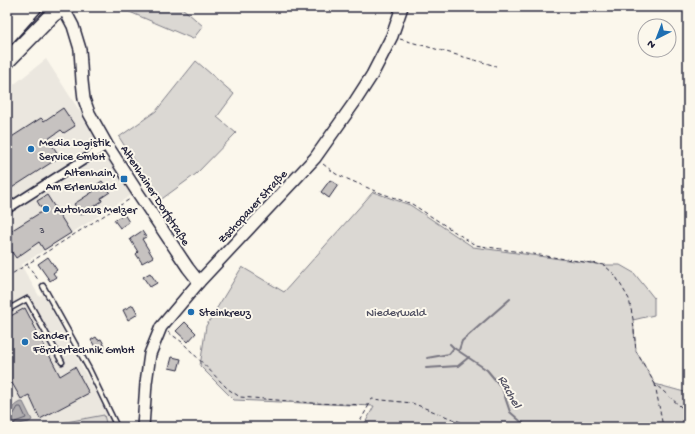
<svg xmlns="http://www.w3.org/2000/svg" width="695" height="434" viewBox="0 0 695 434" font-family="'Gochi Hand',sans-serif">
<rect width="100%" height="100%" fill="#fbf7ec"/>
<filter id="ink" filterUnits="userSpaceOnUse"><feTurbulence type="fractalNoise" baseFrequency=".025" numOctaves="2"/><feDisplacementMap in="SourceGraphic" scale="8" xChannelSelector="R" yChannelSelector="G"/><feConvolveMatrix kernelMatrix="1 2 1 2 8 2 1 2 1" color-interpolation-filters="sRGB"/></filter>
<g filter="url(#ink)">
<polygon fill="#ebe7df" points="46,59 133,194 21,265 39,296 43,294 114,427 7,427 7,90"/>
<g fill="#dbd8d3" stroke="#7e7d87">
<polygon points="118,7 181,7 203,26 193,39"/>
<polygon points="196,61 234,94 217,117 236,133 196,174 159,201 119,137 156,111"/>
<polygon points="373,192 410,205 473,247 604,265 620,265 634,273 654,298 654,315 633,320 636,351 655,384 688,393 688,427 363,427 374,406 234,400 200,366 206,326 242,267 284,292"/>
<polygon points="104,415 107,427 62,427 61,423"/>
</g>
<path fill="#b1aeb0" stroke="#787681" d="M20 402H23L32 420 29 422 9 426 7 425C7 415 11 406 20 402Z"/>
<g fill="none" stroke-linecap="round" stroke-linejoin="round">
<polyline stroke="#5b5a6a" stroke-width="1" points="7,419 12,417 18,407 21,407 26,418 15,422 13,427"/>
<g stroke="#787681" stroke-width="2">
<polyline points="450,344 454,348 487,370 502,388 510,412 527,427"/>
<polyline points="459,350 462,341 510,299"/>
<polyline points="427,358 449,354 454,348"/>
<polyline points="426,368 458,366 469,357"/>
</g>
</g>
<g fill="#c6c2c0" stroke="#22223b">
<polygon points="63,108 75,126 64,133 61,130 48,139 60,157 7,191 7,140 41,118 44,121"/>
<polygon points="330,180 338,185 329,198 321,192"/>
<polygon points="102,181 110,192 101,198 102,201 81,215 74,204 94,191 92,188"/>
<polygon points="47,195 71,233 44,250 39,242 16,258 7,245 7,236 10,235 9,232 43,211 37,201"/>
<polygon points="124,214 129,222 120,228 114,220"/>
<polygon points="142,231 146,237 142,239 153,257 142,263 136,254 138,252 130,239"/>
<polygon points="48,257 57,270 53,273 56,277 50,281 38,264"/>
<polygon points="150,273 157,283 150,287 143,277"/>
<polygon points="133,305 138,314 128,320 123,310"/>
<polygon points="25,308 60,376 75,367 89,393 40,419 29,395 21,399 7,374 7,318"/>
<polygon points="185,322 196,333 188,342 176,331"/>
<polygon points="96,337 98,340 101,339 106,348 98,352 91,340"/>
<polygon points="172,357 181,359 178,370 169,368"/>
</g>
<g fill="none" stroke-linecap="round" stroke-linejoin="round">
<g stroke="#22223b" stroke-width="7">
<g id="lane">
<polyline points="43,286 89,369 117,427"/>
<polyline points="7,310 27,299 62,362"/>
</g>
</g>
<g stroke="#22223b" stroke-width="11">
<polyline id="street" points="7,209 107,145"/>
</g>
<g stroke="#22223b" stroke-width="14">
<g id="secondary">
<polyline points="63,7 73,26 80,49 82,81 84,99 89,113 107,145 138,193 188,268 199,282"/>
<polyline points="143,427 146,383 150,354 161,327 199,282 315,158 354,103 372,75 392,36 402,7"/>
</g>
</g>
<g stroke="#22223b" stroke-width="18">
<g id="highway">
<polyline points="7,19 18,7"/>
<polyline points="7,37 34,7"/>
<polyline points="7,61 52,15 63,7"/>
</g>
</g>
<g stroke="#22223b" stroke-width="1" stroke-dasharray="4 3" stroke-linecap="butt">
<polyline points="400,39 496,66"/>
<polyline points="323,164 336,174 375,191 412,204 475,245 604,265 615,275 629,299 633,319 636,351 655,384 688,413"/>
<polyline points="27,264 39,281"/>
<polyline points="7,277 130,199"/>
<polyline points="168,332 182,342 228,389 240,397 313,403 369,405 372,399 412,403 473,427"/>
<polyline points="655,384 663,427"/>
<polyline points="357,427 369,405"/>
</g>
<use href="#lane" stroke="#fbf7ec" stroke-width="4"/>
<use href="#street" stroke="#fbf7ec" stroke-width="8"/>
<use href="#secondary" stroke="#fbf7ec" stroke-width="11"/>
<use href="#highway" stroke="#fbf7ec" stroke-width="15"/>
</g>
</g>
<g fill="#1f6fb2" stroke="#fbf7ec" stroke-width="1.5">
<circle cx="31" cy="149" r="4"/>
<rect x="120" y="175" width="8" height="8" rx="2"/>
<circle cx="46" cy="209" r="4"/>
<circle cx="191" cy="312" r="4"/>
<circle cx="25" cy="342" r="4"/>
</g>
<g text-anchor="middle" stroke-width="4" stroke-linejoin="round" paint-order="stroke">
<g font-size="10" fill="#4b4a5c">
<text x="42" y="233">3</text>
</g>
<g font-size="12" fill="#22223b" stroke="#fbf7ec" text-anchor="start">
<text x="39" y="146">Media Logistik<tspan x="39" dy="14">Service GmbH</tspan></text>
<text x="116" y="176" text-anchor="end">Altenhain,<tspan x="116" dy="14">Am Erlenwald</tspan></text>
<text x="54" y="213">Autohaus Melzer</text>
<text x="199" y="316">Steinkreuz</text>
<text x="33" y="339">Sander<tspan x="33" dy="14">Fördertechnik GmbH</tspan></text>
</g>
<g font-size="12" fill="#22223b" stroke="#fbf7ec">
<text transform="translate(156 195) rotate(57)" y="4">Altenhainer Dorfstraße</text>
<text transform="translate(252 206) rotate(-47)" y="4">Zschopauer Straße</text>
</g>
<g font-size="12" fill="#505061" stroke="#fbf7ec">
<text x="396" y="316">Niederwald</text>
</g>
<g font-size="13" font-style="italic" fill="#545364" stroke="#fbf7ec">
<text transform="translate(511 391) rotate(61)" y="5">Rachel</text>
</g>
</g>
<rect width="695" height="434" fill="none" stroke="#fbf7ec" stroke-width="24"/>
<rect x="12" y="12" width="671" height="410" fill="none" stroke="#22223b" stroke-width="1.5" filter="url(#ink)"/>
<g transform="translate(657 38) rotate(222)"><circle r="19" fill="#fbf7ec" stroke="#a4a2a5"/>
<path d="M0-3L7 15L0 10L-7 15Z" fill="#1f6fb2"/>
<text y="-6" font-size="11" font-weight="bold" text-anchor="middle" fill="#22223b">N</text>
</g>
</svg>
